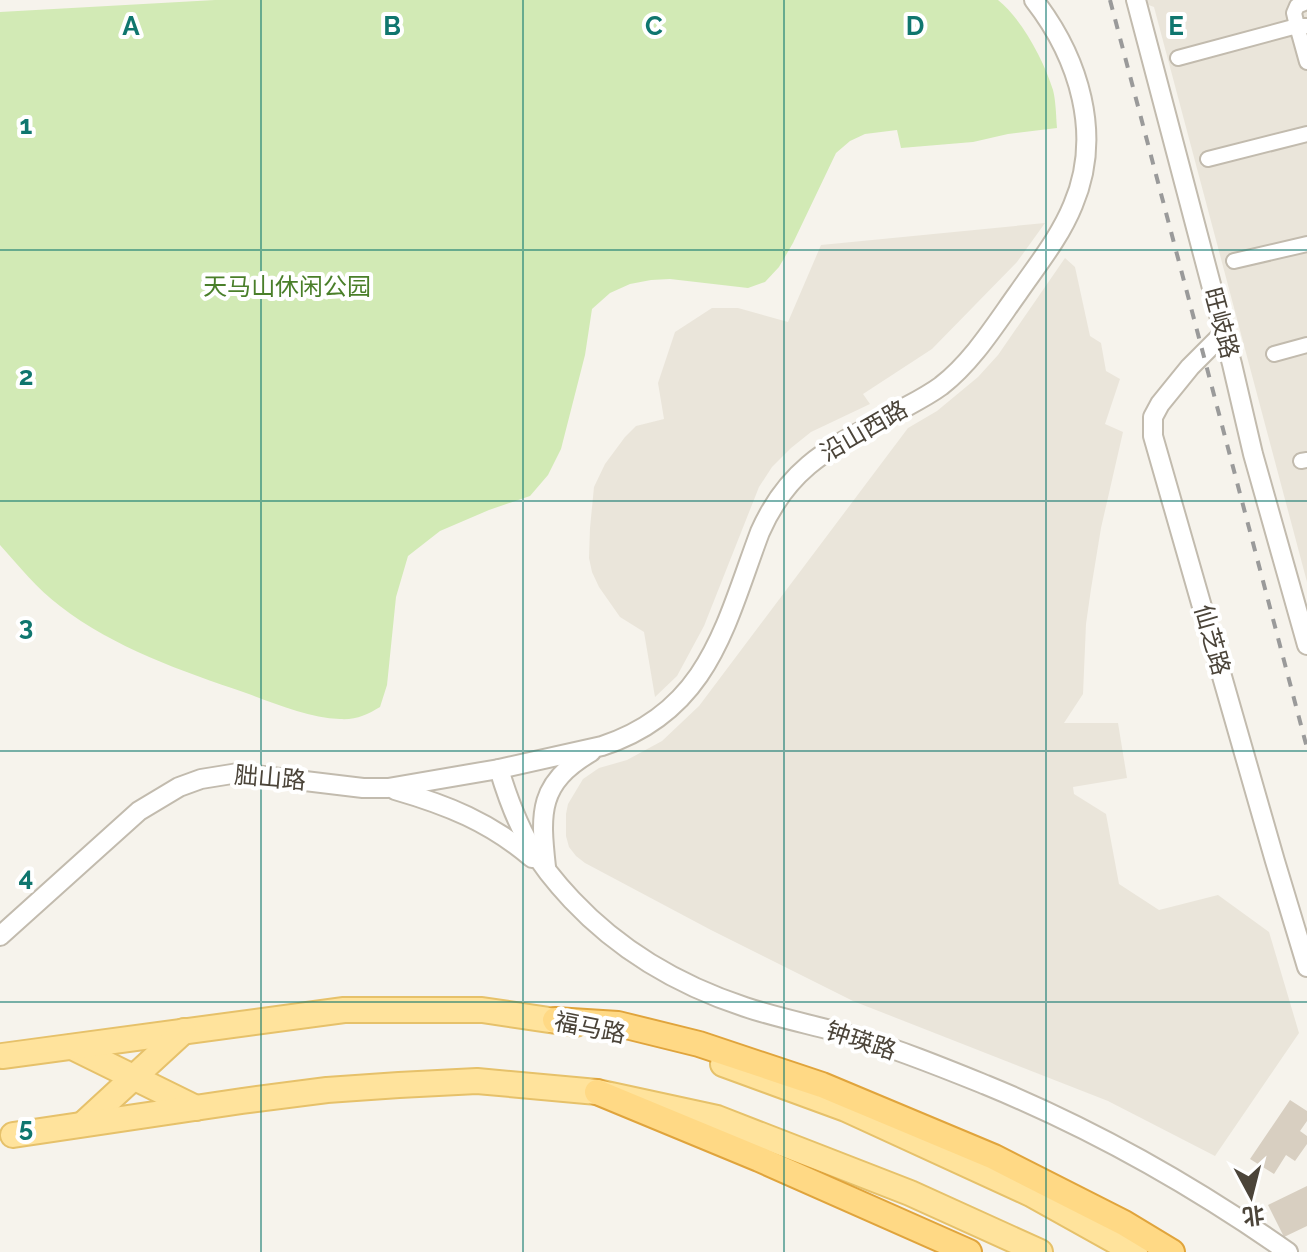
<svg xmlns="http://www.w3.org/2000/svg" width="1307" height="1252" viewBox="0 0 1307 1252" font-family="Raleway,'Noto Sans SC',sans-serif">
<rect width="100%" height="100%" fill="#f6f3ec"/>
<g fill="#eae5da">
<polygon points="1145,0 1307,0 1307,582 1154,7 1146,4"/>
<polygon points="1045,223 1017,262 932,349 863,394 870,404 811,432 791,448 772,467 759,487 704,626 677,676 655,697 644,632 620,617 599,587 592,572 589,558 590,528 594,487 605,464 625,437 636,426 664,419 658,383 675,332 712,308 738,308 788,322 821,245"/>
<polygon points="1065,258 1075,267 1090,336 1101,343 1106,371 1120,379 1105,424 1123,432 1101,528 1091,589 1086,624 1083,694 1064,723 1118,723 1127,778 1073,787 1074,794 1106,814 1119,884 1159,910 1218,895 1269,932 1299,1033 1215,1156 1108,1101 853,1001 711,930 585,863 576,856 569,847 566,836 566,814 568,804 583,779 599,768 627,760 662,741 699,706 908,428 937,411 978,377 998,355"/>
</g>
<path fill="#d2eab5" d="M215 0H998C1022 19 1044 61 1053 90 1056 102 1056 116 1057 128L1008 134 973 142 901 148 897 130 865 134 850 141 836 153 793 243 779 267 765 282 748 288 670 279 651 280 630 284 610 293 592 309 585 355 561 449 548 475 530 496 489 510 440 531 408 556 396 597 387 685 380 707C367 715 356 720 340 719 309 718 276 704 246 693 182 671 114 648 60 606 37 589 19 566 0 545V12Z"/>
<g fill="#d8cfc1">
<polygon points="1290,1100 1307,1111 1307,1121 1300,1131 1307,1136 1307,1144 1295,1161 1286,1155 1274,1174 1250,1159"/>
<polygon points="1307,1186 1307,1226 1284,1237 1268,1205"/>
</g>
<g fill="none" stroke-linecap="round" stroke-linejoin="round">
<g stroke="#c2bbae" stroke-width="18">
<g id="minor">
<polyline points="1307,2 1297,6 1294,13 1297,26 1307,26"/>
<polyline points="1178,58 1297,26 1307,62"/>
<polyline points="1208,159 1307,134"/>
<polyline points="1234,261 1307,244"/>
<polyline points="1274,354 1307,345"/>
<polyline points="1301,461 1307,460"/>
</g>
</g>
<g stroke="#c2bbae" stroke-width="22">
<g id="tertiary">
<polyline points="1136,0 1232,364 1253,454 1307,645"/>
<polyline points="1223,334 1190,367 1160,404 1153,417 1153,436 1275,861 1307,967"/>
<path d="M499 769C507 796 517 823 531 847 542 866 557 884 572 900 620 951 678 985 745 1007 781 1019 819 1026 856 1037 900 1050 944 1068 986 1085 1093 1129 1194 1186 1288 1252"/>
<path d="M395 790C447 805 490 822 532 858"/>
<path d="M546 867C540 813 538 783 591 752"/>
<path d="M0 936 139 811 179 787 201 779 238 773 363 788H388L499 769 602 746C709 711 725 625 760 532 790 464 833 447 893 414 909 405 926 397 941 386 973 361 995 325 1018 293 1038 264 1060 237 1073 205 1103 135 1079 58 1034 0"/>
</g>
</g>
<g stroke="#e6c16a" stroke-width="28">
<g id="primary">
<polyline points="72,1047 196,1108"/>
<polyline points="2,1056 344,1010 482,1010 576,1024"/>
<polyline points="723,1064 846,1109 1031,1194 1135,1252"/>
<polyline points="83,1124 184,1031"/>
<polyline points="13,1135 242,1101 327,1090 399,1085 477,1081 597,1092 717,1118 910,1193 1040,1252"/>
</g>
</g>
<g stroke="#e0a43c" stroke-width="28">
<g id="trunk">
<polyline points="555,1020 618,1024 699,1044 822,1085 994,1157 1124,1223 1172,1252"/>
<polyline points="597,1092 759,1159 969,1252"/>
</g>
</g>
<use href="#minor" stroke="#fff" stroke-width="14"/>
<use href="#tertiary" stroke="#fff" stroke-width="18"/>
<use href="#primary" stroke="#ffe39c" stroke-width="24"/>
<use href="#trunk" stroke="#ffd985" stroke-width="24"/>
<polyline stroke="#9a9a9a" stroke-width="4" stroke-dasharray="10 10" stroke-linecap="butt" points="1110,0 1307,748"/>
</g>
<path fill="none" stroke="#0f766e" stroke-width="2" stroke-opacity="0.55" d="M261 0V1252M523 0V1252M784 0V1252M1046 0V1252M0 250H1307M0 501H1307M0 751H1307M0 1002H1307"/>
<g text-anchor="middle" stroke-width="8" stroke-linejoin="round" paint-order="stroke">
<g font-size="24" fill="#4a7f2a" stroke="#fff">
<text x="287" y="295">天马山休闲公园</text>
</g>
<g font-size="24" fill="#4b4439" stroke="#fff">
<text transform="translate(1221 323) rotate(75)" y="8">旺岐路</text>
<text transform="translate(864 431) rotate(-30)" y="8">沿山西路</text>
<text transform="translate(1212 640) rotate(74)" y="8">仙芝路</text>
<text transform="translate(270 778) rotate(5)" y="8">胐山路</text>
<text transform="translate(590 1028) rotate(11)" y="8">福马路</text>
<text transform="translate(861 1041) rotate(18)" y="8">钟瑛路</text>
</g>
</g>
<g font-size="26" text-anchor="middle" font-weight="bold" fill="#0f766e" stroke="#fff" stroke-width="8" stroke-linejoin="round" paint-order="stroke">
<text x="131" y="35">A</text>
<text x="392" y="35">B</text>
<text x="654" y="35">C</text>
<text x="915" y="35">D</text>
<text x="1176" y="35">E</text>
<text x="26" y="134">1</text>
<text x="26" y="385">2</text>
<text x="26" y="635">3</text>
<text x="26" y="886">4</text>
<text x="26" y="1136">5</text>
</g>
<g transform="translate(1251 1196) rotate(173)" stroke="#ffffff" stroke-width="6" paint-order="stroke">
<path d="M0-6L14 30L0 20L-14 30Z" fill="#4b4439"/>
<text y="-12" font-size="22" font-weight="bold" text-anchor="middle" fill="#4b4439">北</text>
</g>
</svg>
